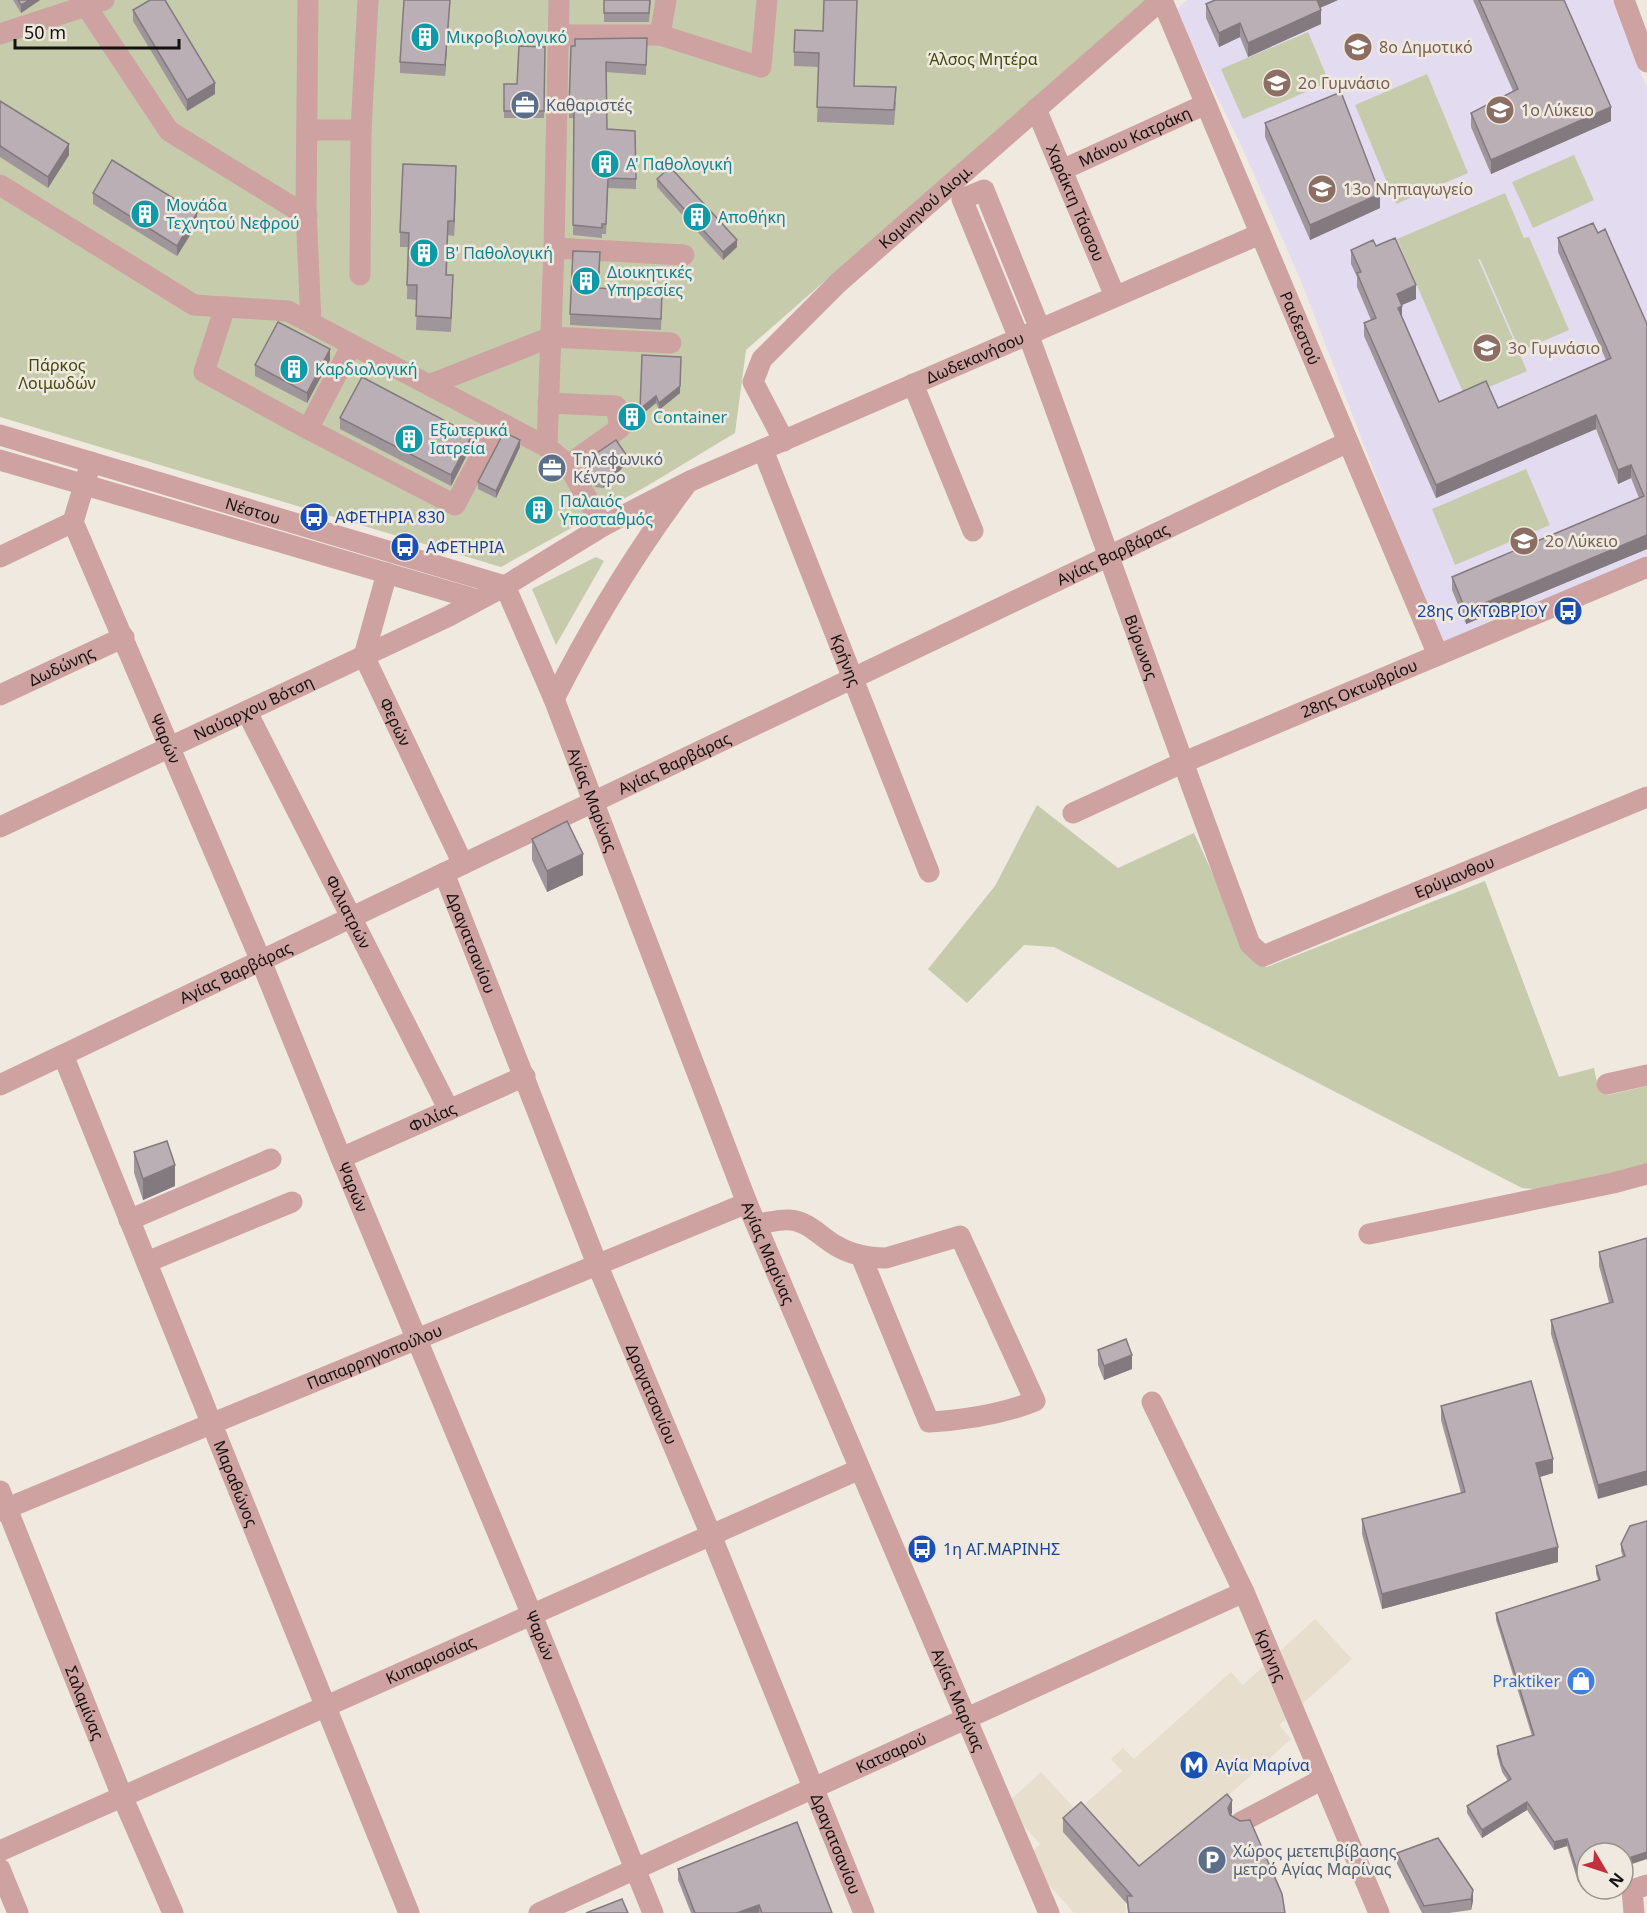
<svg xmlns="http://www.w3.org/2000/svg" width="1647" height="1913" viewBox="0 0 1647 1913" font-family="'Noto Sans',sans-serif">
<rect width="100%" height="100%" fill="#efe9e0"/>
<polygon fill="#e8dece" points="1315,1619 1352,1659 1279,1725 1291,1739 1124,1890 1126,1913 1074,1913 1025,1858 1040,1844 1005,1805 1041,1772 1077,1811 1122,1771 1111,1759 1123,1748 1134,1759 1231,1672 1243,1685"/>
<polygon fill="#e3dcf1" points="1187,0 1612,0 1647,88 1647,555 1441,645 1301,281 1240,143 1175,11"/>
<g fill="#c6cbab">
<polygon points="0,0 1146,0 746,350 735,433 647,486 501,567 0,417"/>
<polygon points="1308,32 1329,82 1243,119 1221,69"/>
<polygon points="1427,74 1468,173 1396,204 1355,105"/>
<polygon points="1574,155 1594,200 1533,228 1512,182"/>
<polygon points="1505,193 1524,238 1529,237 1569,330 1520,351 1480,259 1478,259 1527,371 1465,397 1397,239"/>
<polygon points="1526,469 1550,525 1455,565 1432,509"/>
<polygon points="596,557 604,561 556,645 532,589"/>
<polygon points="1037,805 1118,868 1194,833 1253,961 1267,967 1485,881 1559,1077 1594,1068 1598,1088 1608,1095 1647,1086 1647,1165 1549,1190 1522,1188 1054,947 1024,945 967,1003 928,969 995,886"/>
</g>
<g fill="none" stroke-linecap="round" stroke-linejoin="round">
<g stroke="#cda2a0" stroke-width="21">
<polyline points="308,0 306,209 311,323"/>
<polyline points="559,0 554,248 547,447 568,465 603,526"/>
<path id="s1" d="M1162 0 1438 655"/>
<polyline points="1624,0 1647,62"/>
<polyline points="86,6 169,131 307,216"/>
<polyline points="0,34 104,0"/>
<polyline points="559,35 660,35 761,67 767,0"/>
<polyline points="660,35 666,0"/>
<path id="s2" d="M1036 109 1115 296"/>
<polyline points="307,130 361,130"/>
<path id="s3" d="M1062 170 1206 104"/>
<polyline points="0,185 194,305 288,311 547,447"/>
<polyline points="554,248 684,255"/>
<polyline points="360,275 361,130 368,0"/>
<polyline points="225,307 204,372 308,429 455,505 499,422"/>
<path id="s4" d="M1028 334C1103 537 1174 742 1250 944L1263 956 1647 797"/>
<polyline points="1019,338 962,199 984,190 1040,329"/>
<polyline points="913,384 973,531"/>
<polyline points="429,385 551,337 671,343"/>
<polyline points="548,403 616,406 620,428 568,465"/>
<polyline points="308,429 352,345"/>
<path id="s5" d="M0 435 505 586"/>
<path id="s6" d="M784 441 753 382 762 359 838 283 1161 0"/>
<path id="s7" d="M763 450 929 872"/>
<polyline points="0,460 478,600"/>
<path id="s8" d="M91 462 73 522 261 961 341 1158 532 1615 653 1913"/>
<polyline points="0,557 73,522"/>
<path id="s9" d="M387 573 364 656 463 864"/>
<path id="s10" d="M505 586 554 699 747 1203 1049 1913"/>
<path id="s11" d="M0 695 124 637"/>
<path d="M554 699C593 622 634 554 686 485"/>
<path id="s12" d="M247 712 449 1110"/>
<path id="s13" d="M1073 813 1182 763 1647 567"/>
<path id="s14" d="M0 827 449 616 505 586 603 526 688 482 1260 234"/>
<path id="s15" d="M444 873 597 1264 711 1535 864 1913"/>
<path id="s16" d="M63 1055 409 1913"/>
<polyline points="1607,1084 1647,1075"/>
<path id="s17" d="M0 1085 1348 442"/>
<path id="s18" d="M341 1158 525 1076"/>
<polyline points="129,1220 271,1159"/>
<path d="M757 1224C767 1223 779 1219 790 1220 808 1221 821 1237 835 1245 851 1255 868 1258 886 1258L960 1236 1035 1401C1000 1415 966 1420 929 1422L861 1256"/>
<polyline points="1369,1234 1613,1183 1647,1174"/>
<polyline points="147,1262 292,1202"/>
<path id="s19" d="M1152 1402 1244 1592 1379 1913"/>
<path id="s20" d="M0 1491 122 1796 173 1913"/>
<path id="s21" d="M0 1511 747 1203"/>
<polyline points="1241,1822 1323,1779"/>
<path id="s22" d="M0 1851 860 1469"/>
<polyline points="0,1869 18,1913"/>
<path id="s23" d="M539 1913 1244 1592"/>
<polyline points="1634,1913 1632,1890 1647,1885"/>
</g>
</g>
<g fill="#9f969b">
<polygon points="13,0 40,0 21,13"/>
<polygon points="450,0 445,76 400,73 400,62"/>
<polygon points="604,0 651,0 649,22 604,22"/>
<polygon points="824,0 857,0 854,86 896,102 894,125 817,122 819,67 794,66 794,52 823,31"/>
<polygon points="1338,0 1320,8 1321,24 1248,57 1240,37 1219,47 1206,18 1206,4"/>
<polygon points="1473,0 1564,0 1611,121 1491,174 1471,127 1471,113 1513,91"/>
<polygon points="133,10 215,94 187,111 133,21"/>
<polygon points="647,38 646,75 606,72 607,129 636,179 636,189 608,188 606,234 602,234 602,238 573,235 574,118 569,118 571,46"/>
<polygon points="545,47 544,118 504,118 504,84 517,84"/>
<polygon points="0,101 69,155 48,188 0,157"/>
<polygon points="1265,123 1380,208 1310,240 1265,137"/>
<polygon points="657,179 737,247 723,260 657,187"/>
<polygon points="456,181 454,236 448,235 447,275 453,289 451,332 416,330 417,300 407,299 408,247 400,247 400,232"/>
<polygon points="93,193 197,224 177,256 93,204"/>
<polygon points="1598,233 1647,324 1647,549 1466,624 1452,590 1452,577 1639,498 1631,478 1618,484 1596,429 1436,498 1364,336 1364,323 1371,320 1357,287 1357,277 1351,264 1351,250 1376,246 1416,299 1402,305 1402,318 1439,402 1498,408 1606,360 1558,252 1558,238"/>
<polygon points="600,263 599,289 662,303 661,330 570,325 570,314"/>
<polygon points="642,355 680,393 659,410 656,403 640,416"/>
<polygon points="330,360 307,403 255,376 255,365"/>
<polygon points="340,418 472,445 451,486 340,429"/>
<polygon points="520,447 496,498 478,489 478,482"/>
<polygon points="585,461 627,463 603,488 595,487 585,469"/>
<polygon points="532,839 583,875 547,892 532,860"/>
<polygon points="134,1152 175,1186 143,1200 134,1173"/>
<polygon points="1647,1238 1598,1499 1551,1334 1551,1320 1609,1303 1599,1266 1599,1252"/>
<polygon points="1098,1350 1132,1369 1104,1380 1098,1365"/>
<polygon points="1441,1406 1553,1473 1540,1477 1558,1562 1382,1609 1362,1534 1362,1519 1461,1493 1441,1420"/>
<polygon points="1630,1526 1587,1853 1587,1879 1578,1882 1567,1846 1554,1850 1527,1810 1482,1838 1467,1813 1467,1806 1508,1781 1502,1772 1497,1754 1497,1746 1532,1736 1496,1620 1496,1613 1598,1580 1596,1573 1596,1566 1623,1557 1621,1551 1621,1544"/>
<polygon points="1232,1813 1231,1816 1285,1913 1128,1913 1127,1904 1063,1832 1063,1818 1139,1866"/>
<polygon points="1438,1838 1473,1901 1471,1910 1449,1913 1422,1913 1397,1864 1397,1853"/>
<polygon points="678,1869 832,1913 691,1913 678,1880"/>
</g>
<g fill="#827a7e">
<polygon points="30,0 40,0 21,13 21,5"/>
<polygon points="450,0 445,76 445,65"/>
<polygon points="1315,0 1338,0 1315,10"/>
<polygon points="1321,10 1321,24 1248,57 1248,43"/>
<polygon points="1240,23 1240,37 1219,47 1219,33"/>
<polygon points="215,83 215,94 187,111 187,100"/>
<polygon points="1611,107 1611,121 1491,174 1491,160"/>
<polygon points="69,144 69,155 48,188 48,177"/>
<polygon points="456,166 456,181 454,236 454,221"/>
<polygon points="1380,194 1380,208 1310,240 1310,225"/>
<polygon points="197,213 197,224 177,256 177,246"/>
<polygon points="737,240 737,247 723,260 723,252"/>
<polygon points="1416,285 1416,299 1397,307 1397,294"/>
<polygon points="1402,306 1402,320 1398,308"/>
<polygon points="330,349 330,360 307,403 307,393"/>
<polygon points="681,357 680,393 659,410 659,403"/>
<polygon points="656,396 656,403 640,416 640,409"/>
<polygon points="1596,415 1596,429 1436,498 1436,485"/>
<polygon points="472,435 472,445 451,486 451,475"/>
<polygon points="520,440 520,447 496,498 496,491"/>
<polygon points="627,456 627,463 603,488 603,481"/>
<polygon points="1631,465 1631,478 1618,484 1618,470"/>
<polygon points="1647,535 1647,549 1466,624 1466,611"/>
<polygon points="583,854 583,875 547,892 547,871"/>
<polygon points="175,1165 175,1186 143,1200 143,1179"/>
<polygon points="1132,1355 1132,1369 1104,1380 1104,1366"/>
<polygon points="1553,1459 1553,1473 1536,1478 1536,1463"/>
<polygon points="1647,1471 1647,1485 1598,1499 1598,1485"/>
<polygon points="1558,1547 1558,1562 1382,1609 1382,1594"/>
<polygon points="1232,1800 1232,1813 1228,1821 1228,1808"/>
<polygon points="1527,1802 1527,1810 1482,1838 1482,1830"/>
<polygon points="1567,1839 1567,1846 1554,1850 1554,1842"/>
<polygon points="1647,1852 1647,1859 1623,1867 1623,1860"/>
<polygon points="1587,1871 1587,1879 1578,1882 1578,1874"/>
<polygon points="1473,1890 1473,1901 1471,1910 1471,1899"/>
<polygon points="759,1905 759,1913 737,1913"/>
</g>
<g fill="#b9afb4" stroke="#827a7e" stroke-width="1.5">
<polygon points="18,0 30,0 21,5"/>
<polygon points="150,0 165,0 215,83 187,100 133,10"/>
<polygon points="404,0 450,0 445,65 400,62"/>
<polygon points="604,0 650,0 649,13 604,13"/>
<polygon points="824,0 857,0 854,86 896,87 894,110 817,107 819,53 794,52 795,30 823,31"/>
<polygon points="1215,0 1317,0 1321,10 1248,43 1240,23 1219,33 1206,4"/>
<polygon points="1479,0 1564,0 1611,107 1491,160 1471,113 1518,89"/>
<polygon points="647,38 646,65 606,62 607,129 635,131 636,179 608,178 606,224 602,224 602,228 573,225 574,108 569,108 571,46 575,46 575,39"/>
<polygon points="519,46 545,47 544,111 504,111 504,84 517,84"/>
<polygon points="1341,92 1380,194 1310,225 1265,123"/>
<polygon points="0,101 69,144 48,177 0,146"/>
<polygon points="112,160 197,213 177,246 93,193"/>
<polygon points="403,164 456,166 454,221 448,221 446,275 453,275 451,318 416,316 417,285 407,285 409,233 400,232"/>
<polygon points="670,167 737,240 723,252 657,179"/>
<polygon points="1593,223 1598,233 1605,229 1647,324 1647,535 1466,611 1452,577 1644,496 1631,465 1618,470 1596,415 1436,485 1364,323 1376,318 1357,273 1361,272 1351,250 1373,240 1376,246 1395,238 1416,285 1397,294 1402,306 1398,308 1439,402 1486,381 1498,408 1611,358 1558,238"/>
<polygon points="573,251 600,252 598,288 662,292 661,319 570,314"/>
<polygon points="278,322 330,349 307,393 255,365"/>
<polygon points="642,355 681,357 680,386 659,403 656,396 640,409"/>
<polygon points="362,377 472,435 451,475 340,418"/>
<polygon points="504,432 520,440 496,491 478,482"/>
<polygon points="616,440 627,456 603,481 595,480 585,461"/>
<polygon points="567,821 583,854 547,871 532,839"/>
<polygon points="167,1141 175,1165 143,1179 134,1152"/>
<polygon points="1647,1238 1647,1471 1598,1485 1551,1320 1613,1302 1599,1252"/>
<polygon points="1126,1339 1132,1355 1104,1366 1098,1350"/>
<polygon points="1531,1381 1553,1459 1536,1463 1558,1547 1382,1594 1362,1519 1465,1492 1441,1406"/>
<polygon points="1647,1521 1647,1852 1623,1860 1623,1853 1587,1853 1587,1871 1578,1874 1567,1839 1554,1842 1527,1802 1482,1830 1467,1806 1511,1779 1502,1765 1497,1746 1534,1735 1496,1613 1600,1580 1596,1566 1625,1556 1621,1544 1630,1526"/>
<polygon points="1227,1794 1232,1800 1228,1808 1230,1815 1240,1821 1250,1820 1282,1894 1285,1913 1129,1913 1127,1896 1132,1896 1063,1818 1081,1802 1139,1866"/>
<polygon points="797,1822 832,1913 762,1913 759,1905 737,1913 695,1913 678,1869"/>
<polygon points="1438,1838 1473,1890 1471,1899 1424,1906 1397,1853"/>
<polygon points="622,1899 628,1913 586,1913"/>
</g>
<defs>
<g id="building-disc" transform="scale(1.5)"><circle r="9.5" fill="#0f9aa8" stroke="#efe9e0"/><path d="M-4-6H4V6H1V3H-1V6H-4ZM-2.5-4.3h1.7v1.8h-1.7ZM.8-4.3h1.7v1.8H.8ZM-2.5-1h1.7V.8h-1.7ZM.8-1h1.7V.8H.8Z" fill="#fff"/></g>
<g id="school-disc" transform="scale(1.5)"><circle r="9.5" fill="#8d6e63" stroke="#efe9e0"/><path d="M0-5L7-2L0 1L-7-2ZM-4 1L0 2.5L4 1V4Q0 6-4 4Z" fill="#fff"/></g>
<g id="office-disc" transform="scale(1.5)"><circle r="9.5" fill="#5c6f8a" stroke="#efe9e0"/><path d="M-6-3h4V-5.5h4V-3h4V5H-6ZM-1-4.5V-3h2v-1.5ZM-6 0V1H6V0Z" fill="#fff"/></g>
<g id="bus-disc" transform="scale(1.5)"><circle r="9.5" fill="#1a4fb4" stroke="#efe9e0"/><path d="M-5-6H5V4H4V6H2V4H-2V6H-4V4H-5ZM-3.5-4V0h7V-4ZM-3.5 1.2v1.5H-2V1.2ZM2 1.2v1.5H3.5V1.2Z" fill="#fff"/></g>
<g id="shop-disc" transform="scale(1.5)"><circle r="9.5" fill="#3f7fe0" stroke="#efe9e0"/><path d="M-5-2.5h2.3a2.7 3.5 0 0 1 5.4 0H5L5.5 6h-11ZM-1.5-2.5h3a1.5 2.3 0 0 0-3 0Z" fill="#fff"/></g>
<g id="metro-disc" transform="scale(1.5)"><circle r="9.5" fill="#1a4fb4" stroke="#efe9e0"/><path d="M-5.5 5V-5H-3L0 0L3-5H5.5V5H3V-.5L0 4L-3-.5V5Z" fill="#fff"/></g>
<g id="parking-disc" transform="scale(1.5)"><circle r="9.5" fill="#5c6f8a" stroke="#efe9e0"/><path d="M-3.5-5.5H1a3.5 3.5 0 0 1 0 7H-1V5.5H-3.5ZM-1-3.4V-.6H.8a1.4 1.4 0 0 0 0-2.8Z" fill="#fff"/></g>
</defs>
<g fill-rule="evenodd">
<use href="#building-disc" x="425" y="37"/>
<use href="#school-disc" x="1358" y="47"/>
<use href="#school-disc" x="1277" y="83"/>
<use href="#office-disc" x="525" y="105"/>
<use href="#school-disc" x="1500" y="110"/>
<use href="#building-disc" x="605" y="164"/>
<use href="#school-disc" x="1322" y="189"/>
<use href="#building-disc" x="145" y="214"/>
<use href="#building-disc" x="697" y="217"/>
<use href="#building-disc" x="424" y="253"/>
<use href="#building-disc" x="586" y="281"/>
<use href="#school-disc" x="1487" y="348"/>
<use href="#building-disc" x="294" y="369"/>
<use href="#building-disc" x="632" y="417"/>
<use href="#building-disc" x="409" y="439"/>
<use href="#office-disc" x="552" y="468"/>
<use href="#building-disc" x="539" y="510"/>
<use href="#bus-disc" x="314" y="517"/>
<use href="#school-disc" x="1524" y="541"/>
<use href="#bus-disc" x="405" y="547"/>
<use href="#bus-disc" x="1568" y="611"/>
<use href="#bus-disc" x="922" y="1549"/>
<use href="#shop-disc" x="1581" y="1681"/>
<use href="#metro-disc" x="1194" y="1765"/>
<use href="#parking-disc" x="1212" y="1860"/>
</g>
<g text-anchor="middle" stroke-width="5" stroke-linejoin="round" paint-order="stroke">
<g font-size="16" fill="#0d838f" stroke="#efe9e0" text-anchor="start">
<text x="446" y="43">Μικροβιολογικό</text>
<text x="626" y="170">Α' Παθολογική</text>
<text x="166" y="211">Μονάδα<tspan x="166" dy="18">Τεχνητού Νεφρού</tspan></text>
<text x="718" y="223">Αποθήκη</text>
<text x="445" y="259">Β' Παθολογική</text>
<text x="607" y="278">Διοικητικές<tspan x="607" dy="18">Υπηρεσίες</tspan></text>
<text x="315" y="375">Καρδιολογική</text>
<text x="653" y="423">Container</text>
<text x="430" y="436">Εξωτερικά<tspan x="430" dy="18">Ιατρεία</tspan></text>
<text x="560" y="507">Παλαιός<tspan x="560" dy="18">Υποσταθμός</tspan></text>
</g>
<g font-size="16" fill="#785e54" stroke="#efe9e0" text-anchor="start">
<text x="1379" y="53">8ο Δημοτικό</text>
<text x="1298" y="89">2ο Γυμνάσιο</text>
<text x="1521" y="116">1ο Λύκειο</text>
<text x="1343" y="195">13ο Νηπιαγωγείο</text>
<text x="1508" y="354">3ο Γυμνάσιο</text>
<text x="1545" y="547">2ο Λύκειο</text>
</g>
<g font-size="16" fill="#424808" stroke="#efe9e0">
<text x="983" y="65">Άλσος Μητέρα</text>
<text x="57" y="371">Πάρκος<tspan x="57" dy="18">Λοιμωδών</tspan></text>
</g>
<g font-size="16" fill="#4e5e75" stroke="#efe9e0" text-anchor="start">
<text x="546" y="111">Καθαριστές</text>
<text x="573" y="465">Τηλεφωνικό<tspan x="573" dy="18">Κέντρο</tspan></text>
<text x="1233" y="1857">Χώρος μετεπιβίβασης<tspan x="1233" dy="18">μετρό Αγίας Μαρίνας</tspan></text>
</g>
<g font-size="16" fill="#13110e" stroke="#efe9e0">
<text dy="6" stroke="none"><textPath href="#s3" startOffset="80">Μάνου Κατράκη</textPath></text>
<text dy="6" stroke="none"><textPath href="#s2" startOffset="102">Χαράκτη Τάσσου</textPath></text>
<text dy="6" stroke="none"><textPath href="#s6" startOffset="315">Κομνηνού Διομ.</textPath></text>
<text dy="6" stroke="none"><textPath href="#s1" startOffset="356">Ραιδεστού</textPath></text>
<text dy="6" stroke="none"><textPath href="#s14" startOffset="1083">Δωδεκανήσου</textPath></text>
<text dy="6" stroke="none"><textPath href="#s5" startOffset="264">Νέστου</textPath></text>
<text dy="6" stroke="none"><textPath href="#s17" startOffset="1233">Αγίας Βαρβάρας</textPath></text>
<text dy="6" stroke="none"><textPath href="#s4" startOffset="333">Βύρωνος</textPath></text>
<text dy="6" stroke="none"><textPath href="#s7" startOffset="226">Κρήνης</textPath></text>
<text dy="6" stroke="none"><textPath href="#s11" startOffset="68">Δωδώνης</textPath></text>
<text dy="6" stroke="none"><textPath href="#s13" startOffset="312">28ης Οκτωβρίου</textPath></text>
<text dy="6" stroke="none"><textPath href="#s14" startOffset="280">Ναύαρχου Βότση</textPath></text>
<text dy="6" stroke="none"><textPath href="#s9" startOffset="159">Φερών</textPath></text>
<text dy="6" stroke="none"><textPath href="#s8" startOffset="298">Ψαρών</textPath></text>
<text dy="6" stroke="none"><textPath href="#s17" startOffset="747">Αγίας Βαρβάρας</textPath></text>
<text dy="6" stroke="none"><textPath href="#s10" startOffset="231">Αγίας Μαρίνας</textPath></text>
<text dy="6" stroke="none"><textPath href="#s4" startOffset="874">Ερύμανθου</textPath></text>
<text dy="6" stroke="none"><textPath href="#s12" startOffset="224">Φιλιατρών</textPath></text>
<text dy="6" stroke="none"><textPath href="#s15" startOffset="75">Δραγατσανίου</textPath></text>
<text dy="6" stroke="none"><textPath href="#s17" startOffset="261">Αγίας Βαρβάρας</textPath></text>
<text dy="6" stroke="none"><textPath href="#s18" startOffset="100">Φιλίας</textPath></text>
<text dy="6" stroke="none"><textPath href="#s8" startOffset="784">Ψαρών</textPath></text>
<text dy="6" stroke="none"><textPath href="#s10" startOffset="717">Αγίας Μαρίνας</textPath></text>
<text dy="6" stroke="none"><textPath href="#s21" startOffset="405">Παπαρρηγοπούλου</textPath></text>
<text dy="6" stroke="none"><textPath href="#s15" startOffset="561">Δραγατσανίου</textPath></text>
<text dy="6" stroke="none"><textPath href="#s16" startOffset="462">Μαραθώνος</textPath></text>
<text dy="6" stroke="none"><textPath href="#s8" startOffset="1270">Ψαρών</textPath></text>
<text dy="6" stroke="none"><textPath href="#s19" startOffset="280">Κρήνης</textPath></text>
<text dy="6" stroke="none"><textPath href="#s22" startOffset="471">Κυπαρισσίας</textPath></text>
<text dy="6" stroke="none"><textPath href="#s10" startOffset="1203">Αγίας Μαρίνας</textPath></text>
<text dy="6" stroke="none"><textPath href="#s20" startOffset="228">Σαλαμίνας</textPath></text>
<text dy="6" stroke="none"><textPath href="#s23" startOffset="387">Κατσαρού</textPath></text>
<text dy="6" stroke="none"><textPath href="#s15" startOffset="1047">Δραγατσανίου</textPath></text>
</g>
<g font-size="16" fill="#164399" stroke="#efe9e0" text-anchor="start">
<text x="335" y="523">ΑΦΕΤΗΡΙΑ 830</text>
<text x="426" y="553">ΑΦΕΤΗΡΙΑ</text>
<text x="1547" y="617" text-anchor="end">28ης ΟΚΤΩΒΡΙΟΥ</text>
<text x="943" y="1555">1η ΑΓ.ΜΑΡΙΝΗΣ</text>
<text x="1215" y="1771">Αγία Μαρίνα</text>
</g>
<g font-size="16" fill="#366cbe" stroke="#efe9e0" text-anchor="end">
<text x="1560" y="1687">Praktiker</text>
</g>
</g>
<g transform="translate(1605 1871) rotate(129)"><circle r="28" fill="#efe9e0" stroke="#97938c" stroke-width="1.5"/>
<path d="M0-4.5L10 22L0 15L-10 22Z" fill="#c0303d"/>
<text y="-9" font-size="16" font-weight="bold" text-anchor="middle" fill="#13110e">N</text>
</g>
<path d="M15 39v9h164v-9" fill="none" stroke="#13110e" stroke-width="3"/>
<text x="24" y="39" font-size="18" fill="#13110e" stroke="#efe9e0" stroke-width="4.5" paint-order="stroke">50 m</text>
</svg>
